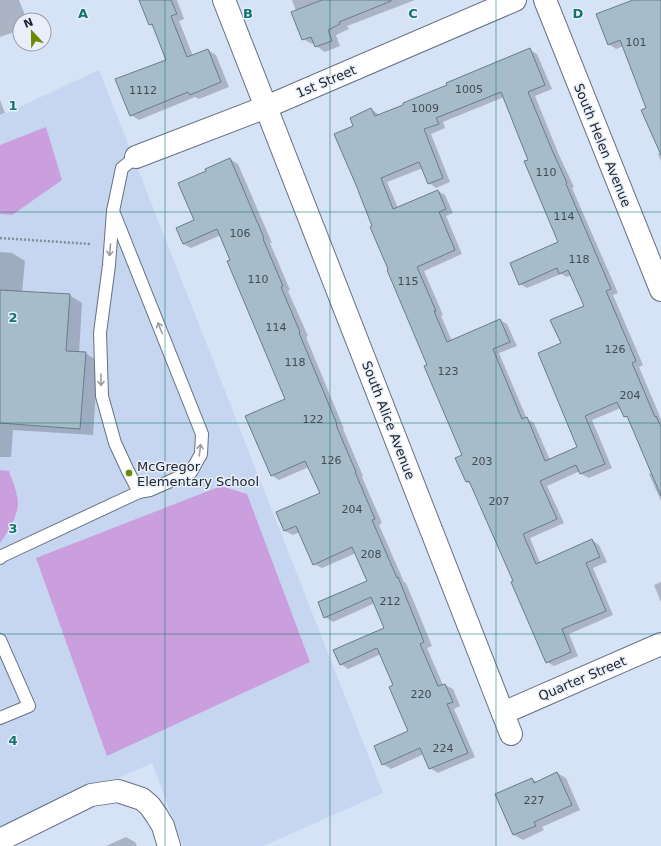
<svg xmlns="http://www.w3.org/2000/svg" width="661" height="846" viewBox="0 0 661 846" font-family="'DejaVu Sans',sans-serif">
<rect width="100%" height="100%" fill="#d6e2f6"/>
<polygon fill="#c6d6f0" points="99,70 383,793 263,846 183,846 152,763 0,832 0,116"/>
<g fill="#cb9fdd">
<polygon points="46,127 62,180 12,215 0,214 0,145"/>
<path d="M0 470 9 471C12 480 17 491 18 502 19 514 7 534 0 543Z"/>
<polygon points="221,486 247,494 310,662 107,756 36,558"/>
</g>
<g fill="#0003" fill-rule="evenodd">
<polygon points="0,0 19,0 27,20 20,20 20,30 0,37"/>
<polygon points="140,0 177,0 184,19 179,21 193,56 208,50 216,55 229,87 199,99 195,97 139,120 131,115 167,60 154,27 149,24"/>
<polygon points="292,0 415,0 347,26 349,29 336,35 340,46 325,52 316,46 314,43 312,44 303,39 296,11"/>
<polygon points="636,0 661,0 661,153 647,108 624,46 616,49 609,44"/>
<path d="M530 50 537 54 552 89 535 96 559 155 574 187 572 188 618 293 613 295 643 365 639 367 661 419V501L649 474 652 473 629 419 625 416 621 408 592 420 612 468 589 478 581 474 580 471 547 486 564 523 530 538 540 563 592 540 599 545 607 562 593 568 613 615 569 634 578 656 554 666 547 662 514 582 472 485 467 482 463 455 428 365 390 269 354 126 371 109 378 114 379 116ZM504 97 529 160 560 242 520 284 527 288 561 274 567 277 572 275 585 306 562 344 579 447 550 460 534 423 527 419 499 353 517 346 507 324 500 320 452 341 441 316 443 315 424 271 462 254 446 216 453 213 445 195 438 191 398 208 387 182 423 168 429 183 436 188 450 182 431 134 445 128 443 122Z"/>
<polygon points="0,100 5,113 0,115"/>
<polygon points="661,153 661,161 658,154"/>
<polygon points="230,159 238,164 272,243 270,243 290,290 288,291 308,336 306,337 344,429 343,429 363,476 362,477 382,523 379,525 404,582 406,583 432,646 427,648 443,685 445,685 453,689 460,706 454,709 475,757 438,773 430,768 424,754 391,769 383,764 409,732 395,686 381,654 348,669 341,664 386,628 375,603 333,622 325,617 368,581 356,553 322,568 314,564 300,532 293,535 285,531 277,512 321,494 309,467 279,480 271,475 287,400 221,235 191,248 183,244 196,220 207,172"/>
<polygon points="0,252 12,253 25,261 22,292 69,295 82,303 79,353 85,353 98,361 93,435 13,430 11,457 0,457"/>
<polygon points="661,582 661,602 654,585"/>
<polygon points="557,773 566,778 580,810 542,827 544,830 523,840 514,835 497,794 532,779 537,782"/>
<polygon points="126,837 135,842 137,846 106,846"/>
</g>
<g fill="#a6bcc9" stroke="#687d89" fill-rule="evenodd">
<polygon points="139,0 171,0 177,14 171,16 187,57 208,49 221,82 190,95 188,92 130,116 115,79 166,60 152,24 149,25"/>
<polygon points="322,0 391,0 391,1 339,22 340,24 328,30 332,41 315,47 311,37 302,40 291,12"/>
<polygon points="633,0 661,0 661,155 641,110 646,108 620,40 608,45 596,14"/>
<path d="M530 48 545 85 528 92 552 150 567 183 566 184 611 289 606 291 636 361 632 363 655 417 656 416 661 427V496L627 416 624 417 617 402 585 416 605 464 580 474 576 465 540 481 557 519 523 534 536 564 592 539 600 557 586 563 606 611 562 629 571 652 546 663 511 582 513 581 469 481 466 482 455 458 462 455 424 366 427 365 387 270 388 269 370 227 372 226 356 185 334 134 353 126 350 118 371 108 375 116 403 105V103L447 85 446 83ZM501 92 528 160 524 161 558 242 510 263 519 285 557 268 559 274 568 270 584 306 550 320 561 343 538 353 577 447 545 461 527 417 522 419 493 349 510 342 500 319 447 342 434 311H436L417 267 455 250 439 212 446 209 438 190 393 209 381 178 419 162 428 184 443 178 424 129 439 124 436 118Z"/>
<polygon points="230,158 264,238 263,239 283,286 281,287 300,332 299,333 337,424 336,425 356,472 355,472 375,519 372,520 397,578 398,577 424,642 420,644 438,686 445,684 453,702 447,704 468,753 429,769 420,748 382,765 374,746 408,731 389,687 393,685 377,648 340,665 333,650 384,628 371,597 324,618 318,602 367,581 352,547 313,565 296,526 284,531 276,512 320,493 305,461 271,476 245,416 285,399 227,261 230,260 217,229 183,244 176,228 194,220 178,183 206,171 205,169"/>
<polygon points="0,290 70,294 66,351 86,352 80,429 0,423"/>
<polygon points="557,772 572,805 534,822 536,826 513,835 495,794 532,778 534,783"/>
</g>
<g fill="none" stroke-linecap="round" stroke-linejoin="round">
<g stroke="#667082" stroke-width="14">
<g id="lane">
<polyline points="136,157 122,168 113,211 109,265 100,333 102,396 115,443 128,471 139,492"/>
<polyline points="0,558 2,556 139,492 150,490 191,472 201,454 202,434 113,211"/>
<polyline points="0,640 29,706 0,718"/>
</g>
</g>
<g stroke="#667082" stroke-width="24">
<g id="street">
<polyline points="224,0 511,734"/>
<polyline points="545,0 661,290"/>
<polyline points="136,157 266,107 515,0"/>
<polyline points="503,713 661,644"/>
<polyline points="0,840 91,795 118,791 142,799 150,806 157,816 163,826 169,846"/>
</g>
</g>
<polyline stroke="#838b9a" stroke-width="2.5" stroke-dasharray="2 2" stroke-linecap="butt" points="0,238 90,244"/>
<use href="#lane" stroke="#fff" stroke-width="12"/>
<use href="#street" stroke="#fff" stroke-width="22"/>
</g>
<defs><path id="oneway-shaft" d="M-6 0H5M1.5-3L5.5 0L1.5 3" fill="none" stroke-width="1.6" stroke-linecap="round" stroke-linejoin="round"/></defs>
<g stroke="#9b9da0">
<use href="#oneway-shaft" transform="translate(110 250) rotate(95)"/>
<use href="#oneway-shaft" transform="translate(160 328) rotate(-112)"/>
<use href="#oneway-shaft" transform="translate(101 380) rotate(89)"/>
<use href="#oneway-shaft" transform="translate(200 450) rotate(-83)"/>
</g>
<path fill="none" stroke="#0f766e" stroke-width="1" stroke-opacity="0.55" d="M165 0V846M330 0V846M496 0V846M0 212H661M0 423H661M0 634H661"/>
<circle fill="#6c8900" stroke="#e8effb" stroke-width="1.5" cx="129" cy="473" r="4"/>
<g text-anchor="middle" stroke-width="3" stroke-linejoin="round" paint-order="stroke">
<g font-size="11" fill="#424b54">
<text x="636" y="46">101</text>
<text x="469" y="93">1005</text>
<text x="143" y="94">1112</text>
<text x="425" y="112">1009</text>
<text x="546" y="176">110</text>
<text x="564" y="220">114</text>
<text x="240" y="237">106</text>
<text x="579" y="263">118</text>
<text x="258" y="283">110</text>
<text x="408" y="285">115</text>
<text x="276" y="331">114</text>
<text x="615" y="353">126</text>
<text x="295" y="366">118</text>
<text x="448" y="375">123</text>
<text x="630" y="399">204</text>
<text x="313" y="423">122</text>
<text x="331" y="464">126</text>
<text x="482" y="465">203</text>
<text x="499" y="505">207</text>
<text x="352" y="513">204</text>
<text x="371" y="558">208</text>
<text x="390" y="605">212</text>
<text x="421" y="698">220</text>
<text x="443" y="752">224</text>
<text x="534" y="804">227</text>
</g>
<g font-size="13" fill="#21252d" stroke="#e8effb">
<text transform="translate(326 81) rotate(-23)" y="5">1st Street</text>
<text transform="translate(603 145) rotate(68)" y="5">South Helen Avenue</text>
<text transform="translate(389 420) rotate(69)" y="5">South Alice Avenue</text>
<text transform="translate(582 678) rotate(-23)" y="5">Quarter Street</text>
</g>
<g font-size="13" fill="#21252d" stroke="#e8effb" text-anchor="start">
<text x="137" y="471">McGregor<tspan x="137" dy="15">Elementary School</tspan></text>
</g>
</g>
<g font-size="13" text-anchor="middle" font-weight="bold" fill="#0f766e" stroke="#e8effb" stroke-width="3" stroke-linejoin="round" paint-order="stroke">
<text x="83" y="18">A</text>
<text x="248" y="18">B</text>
<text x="413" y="18">C</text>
<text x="578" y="18">D</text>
<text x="13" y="110">1</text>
<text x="13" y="322">2</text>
<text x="13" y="533">3</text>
<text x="13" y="745">4</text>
</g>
<g transform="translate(32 32) rotate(338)"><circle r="19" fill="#e8effb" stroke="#989ea9"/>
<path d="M0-3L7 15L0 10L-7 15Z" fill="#6c8900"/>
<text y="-6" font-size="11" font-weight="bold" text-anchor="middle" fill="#21252d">N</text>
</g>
</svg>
